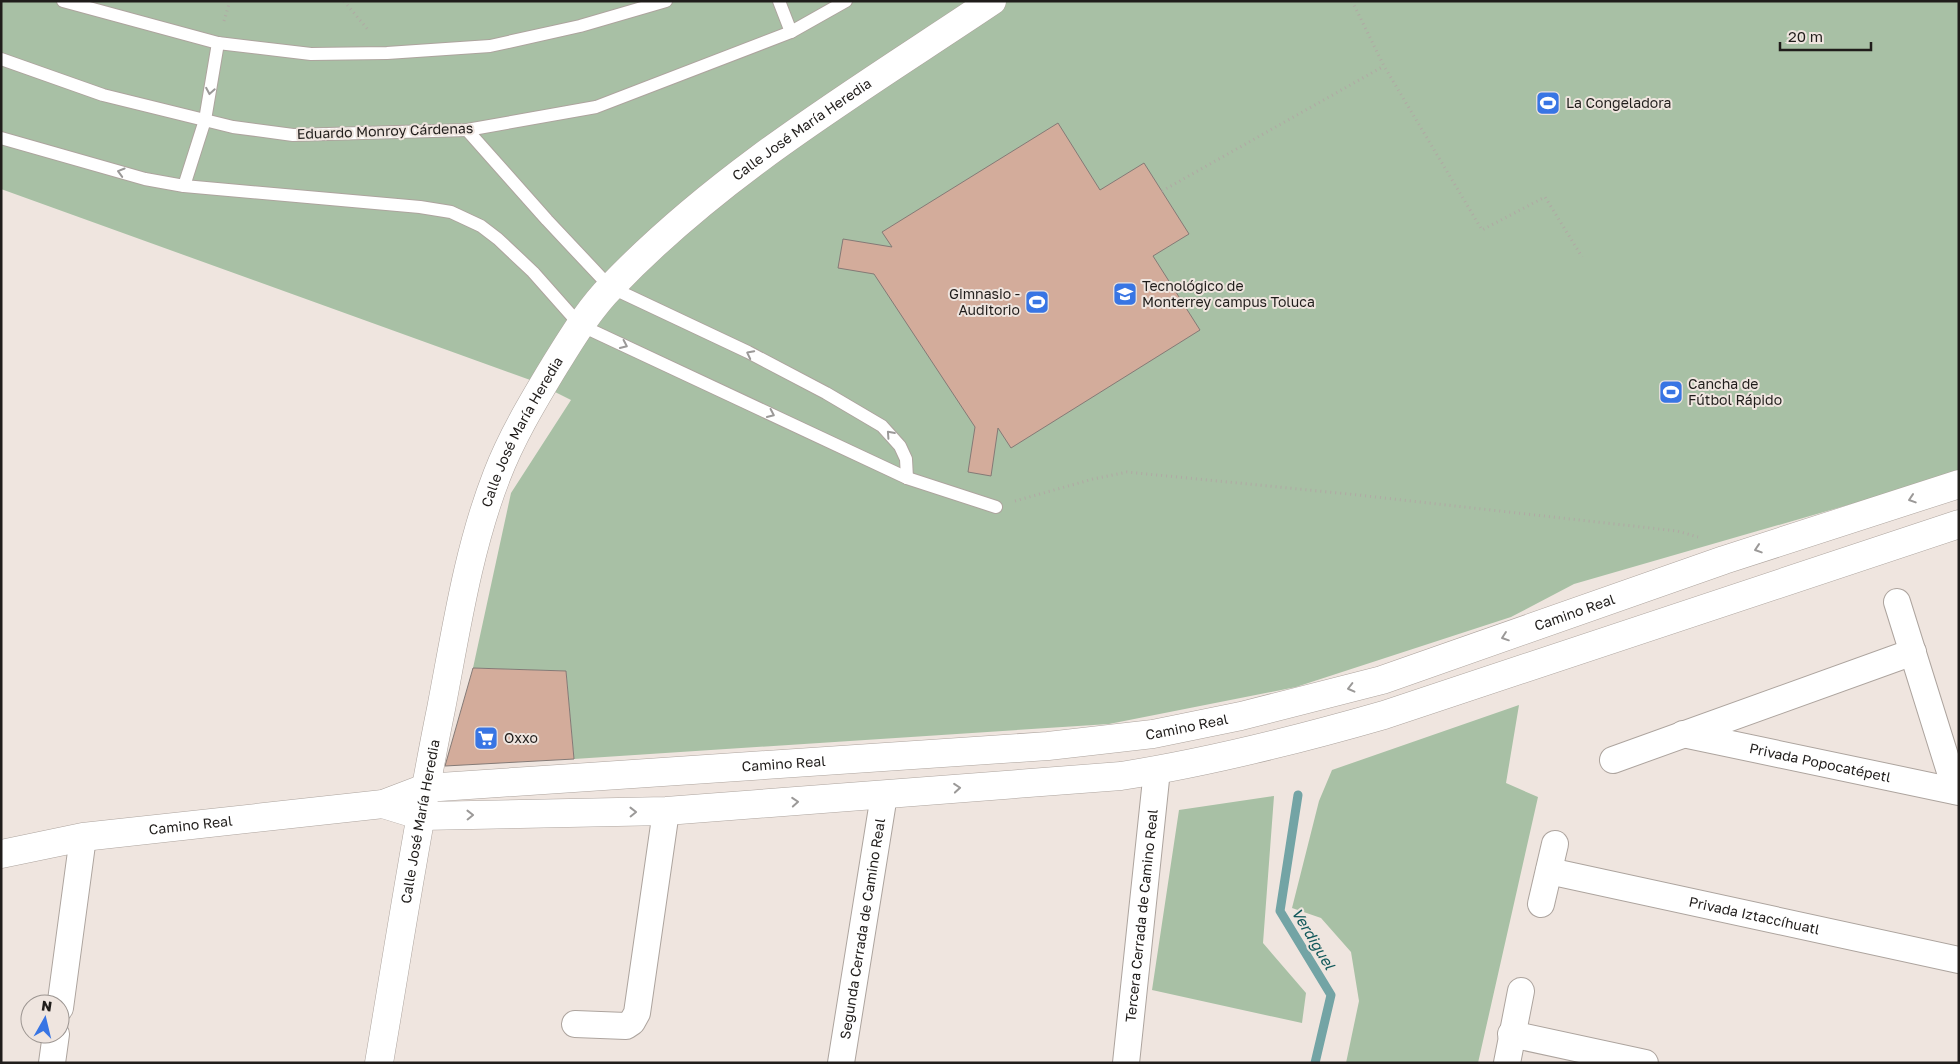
<svg xmlns="http://www.w3.org/2000/svg" width="1960" height="1064" viewBox="0 0 1960 1064" font-family="'Golos Text',sans-serif">
<rect width="100%" height="100%" fill="#efe5df"/>
<g fill="#a8c0a5">
<polygon points="1,1 1959,1 1959,473 1574,584 1511,617 1296,687 1109,724 574,759 566,671 473,668 511,493 571,400 533,381 1,189"/>
<polygon points="1519,705 1506,783 1538,797 1478,1063 1346,1063 1359,1001 1351,952 1321,918 1292,908 1319,801 1332,770"/>
<polygon points="1274,796 1263,943 1306,993 1302,1023 1152,990 1179,810"/>
</g>
<g fill="none" stroke-linecap="round" stroke-linejoin="round">
<polyline stroke="#73a4a5" stroke-width="9" points="1298,795 1280,911 1331,995 1315,1063"/>
</g>
<g fill="#d3ac9b" stroke="#847a76">
<polygon points="1058,123 1100,190 1144,163 1189,234 1153,256 1200,330 1011,448 998,428 991,476 968,472 975,427 874,274 838,268 843,239 892,247 882,232"/>
<polygon points="473,668 566,671 574,759 445,766"/>
</g>
<g fill="none" stroke-linecap="round" stroke-linejoin="round">
<g stroke="#ada49e" stroke-width="14">
<g id="lane">
<polyline points="63,1 218,43 311,54 387,53 490,46 580,26 666,1"/>
<polyline points="779,1 791,32"/>
<polyline points="1,59 103,95 233,127 293,135 467,130 596,107 791,32 846,1"/>
<polyline points="467,130 547,220 610,287 748,352 826,393 882,426 900,446 906,459 907,478"/>
<polyline points="1,138 145,179 184,186 205,120 218,43"/>
<polyline points="184,186 420,207 451,212 481,226 498,239 533,272 580,325 907,478 996,507"/>
</g>
</g>
<g stroke="#ada49e" stroke-width="28">
<g id="street">
<polyline points="1897,602 1956,791"/>
<path id="s1" d="M1683 734 1959 792"/>
<polyline points="1613,760 1913,652"/>
<path id="s2" d="M1549 871 1959 960"/>
<polyline points="1541,904 1555,844"/>
<polyline points="60,1008 83,837"/>
<polyline points="575,1024 626,1026 632,1022 637,1013 666,811"/>
<polyline points="1511,1034 1645,1063"/>
<polyline points="52,1063 56,1034"/>
<path id="s3" d="M841 1063 884 795"/>
<path id="s4" d="M1126 1063 1157 770"/>
<polyline points="1507,1063 1521,991"/>
</g>
</g>
<g stroke="#ada49e" stroke-width="29">
<g id="secondary">
<path d="M383 804 422 816 666 811 1121 776C1210 762 1297 740 1384 715L1959 524"/>
<path id="s5" d="M1 854 83 837 383 804 425 788 1048 746 1153 734 1241 716 1382 680 1724 560 1959 484"/>
<path id="s6" d="M379 1063C399 945 417 826 441 709 456 631 468 549 497 475 512 436 534 400 555 365 572 338 589 309 612 286 722 171 861 89 992 1"/>
</g>
</g>
<g stroke="#b0a9a4" stroke-width="3" stroke-dasharray="1 4" stroke-linecap="butt">
<polyline points="344,1 369,31"/>
<polyline points="1352,1 1384,66 1482,230 1545,197 1582,257"/>
<polyline points="224,21 230,1"/>
<polyline points="1162,191 1384,66"/>
<polyline points="1015,501 1093,479 1127,472 1349,494 1677,531 1698,537"/>
</g>
<use href="#lane" stroke="#fff" stroke-width="12"/>
<use href="#street" stroke="#fff" stroke-width="26"/>
<use href="#secondary" stroke="#fff" stroke-width="28"/>
</g>
<defs><path id="oneway-chevron" d="M-2-3.5L2.5 0L-2 3.5" fill="none" stroke-width="1.6" stroke-linecap="round" stroke-linejoin="round" transform="scale(1.25)"/></defs>
<g stroke="#9b9998">
<use href="#oneway-chevron" transform="translate(210 91) rotate(100)"/>
<use href="#oneway-chevron" transform="translate(121 172) rotate(-164)"/>
<use href="#oneway-chevron" transform="translate(624 345) rotate(25)"/>
<use href="#oneway-chevron" transform="translate(750 354) rotate(-153)"/>
<use href="#oneway-chevron" transform="translate(771 414) rotate(25)"/>
<use href="#oneway-chevron" transform="translate(890 434) rotate(-132)"/>
<use href="#oneway-chevron" transform="translate(1912 499) rotate(162)"/>
<use href="#oneway-chevron" transform="translate(1758 549) rotate(162)"/>
<use href="#oneway-chevron" transform="translate(1505 637) rotate(161)"/>
<use href="#oneway-chevron" transform="translate(1351 688) rotate(166)"/>
<use href="#oneway-chevron" transform="translate(957 788) rotate(-5)"/>
<use href="#oneway-chevron" transform="translate(795 802) rotate(-4)"/>
<use href="#oneway-chevron" transform="translate(633 812) rotate(-1)"/>
<use href="#oneway-chevron" transform="translate(470 815) rotate(-1)"/>
</g>
<defs>
<g id="stadium-square" transform="scale(1.25)"><rect x="-9" y="-9" width="18" height="18" rx="4" fill="#3875e4" stroke="#efe5df"/><path d="M0-5a6.5 5 0 1 0 0 10a6.5 5 0 1 0 0-10ZM-3.5-1.8h7v3.6h-7Z" fill="#fff"/></g>
<g id="university-square" transform="scale(1.25)"><rect x="-9" y="-9" width="18" height="18" rx="4" fill="#3875e4" stroke="#efe5df"/><path d="M0-5L7-2L0 1L-7-2ZM-4 1L0 2.5L4 1V4Q0 6-4 4Z" fill="#fff"/></g>
<g id="supermarket-square" transform="scale(1.25)"><rect x="-9" y="-9" width="18" height="18" rx="4" fill="#3875e4" stroke="#efe5df"/><path d="M-6-5.5h2.5l.6 2H6L4.5 2H-2.5L-4.4-4H-6ZM-1.5 3.2a1.3 1.3 0 1 0 .1 0ZM3 3.2a1.3 1.3 0 1 0 .1 0Z" fill="#fff"/></g>
</defs>
<g fill-rule="evenodd">
<use href="#stadium-square" x="1548" y="103"/>
<use href="#university-square" x="1125" y="294"/>
<use href="#stadium-square" x="1037" y="302"/>
<use href="#stadium-square" x="1671" y="392"/>
<use href="#supermarket-square" x="486" y="738"/>
</g>
<g text-anchor="middle" stroke-width="4" stroke-linejoin="round" paint-order="stroke">
<g font-size="14" fill="#201d1b" stroke="#efe5df" text-anchor="start">
<text x="1566" y="108">La Congeladora</text>
<text x="1142" y="291">Tecnológico de<tspan x="1142" dy="16">Monterrey campus Toluca</tspan></text>
<text x="1020" y="299" text-anchor="end">Gimnasio -<tspan x="1020" dy="16">Auditorio</tspan></text>
<text x="1688" y="389">Cancha de<tspan x="1688" dy="16">Fútbol Rápido</tspan></text>
<text x="504" y="743">Oxxo</text>
</g>
<g font-size="14" fill="#201d1b" stroke="#efe5df">
<text dy="5" stroke="none"><textPath href="#s6" startOffset="1069">Calle José María Heredia</textPath></text>
<text transform="translate(385 131) rotate(-2)" y="5">Eduardo Monroy Cárdenas</text>
<text dy="5" stroke="none"><textPath href="#s6" startOffset="650">Calle José María Heredia</textPath></text>
<text dy="5" stroke="none"><textPath href="#s5" startOffset="1600">Camino Real</textPath></text>
<text dy="5" stroke="none"><textPath href="#s5" startOffset="1195">Camino Real</textPath></text>
<text dy="5" stroke="none"><textPath href="#s1" startOffset="140">Privada Popocatépetl</textPath></text>
<text dy="5" stroke="none"><textPath href="#s5" startOffset="790">Camino Real</textPath></text>
<text dy="5" stroke="none"><textPath href="#s6" startOffset="245">Calle José María Heredia</textPath></text>
<text dy="5" stroke="none"><textPath href="#s5" startOffset="192">Camino Real</textPath></text>
<text dy="5" stroke="none"><textPath href="#s4" startOffset="148">Tercera Cerrada de Camino Real</textPath></text>
<text dy="5" stroke="none"><textPath href="#s2" startOffset="210">Privada Iztaccíhuatl</textPath></text>
<text dy="5" stroke="none"><textPath href="#s3" startOffset="136">Segunda Cerrada de Camino Real</textPath></text>
</g>
<g font-size="15" font-style="italic" fill="#11585a" stroke="#efe5df">
<text transform="translate(1313 939) rotate(59)" y="5">Verdiguel</text>
</g>
</g>
<rect width="1960" height="1064" fill="none" stroke="#201d1b" stroke-width="5"/>
<g transform="translate(45 1019) rotate(8)"><circle r="24" fill="#efe5df" stroke="#9c9591"/>
<path d="M0-4L9 19L0 12L-9 19Z" fill="#3875e4"/>
<text y="-8" font-size="14" font-weight="bold" text-anchor="middle" fill="#201d1b">N</text>
</g>
<path d="M1780 42v8h91v-8" fill="none" stroke="#201d1b" stroke-width="2.5"/>
<text x="1788" y="42" font-size="15" fill="#201d1b" stroke="#efe5df" stroke-width="4" paint-order="stroke">20 m</text>
</svg>
